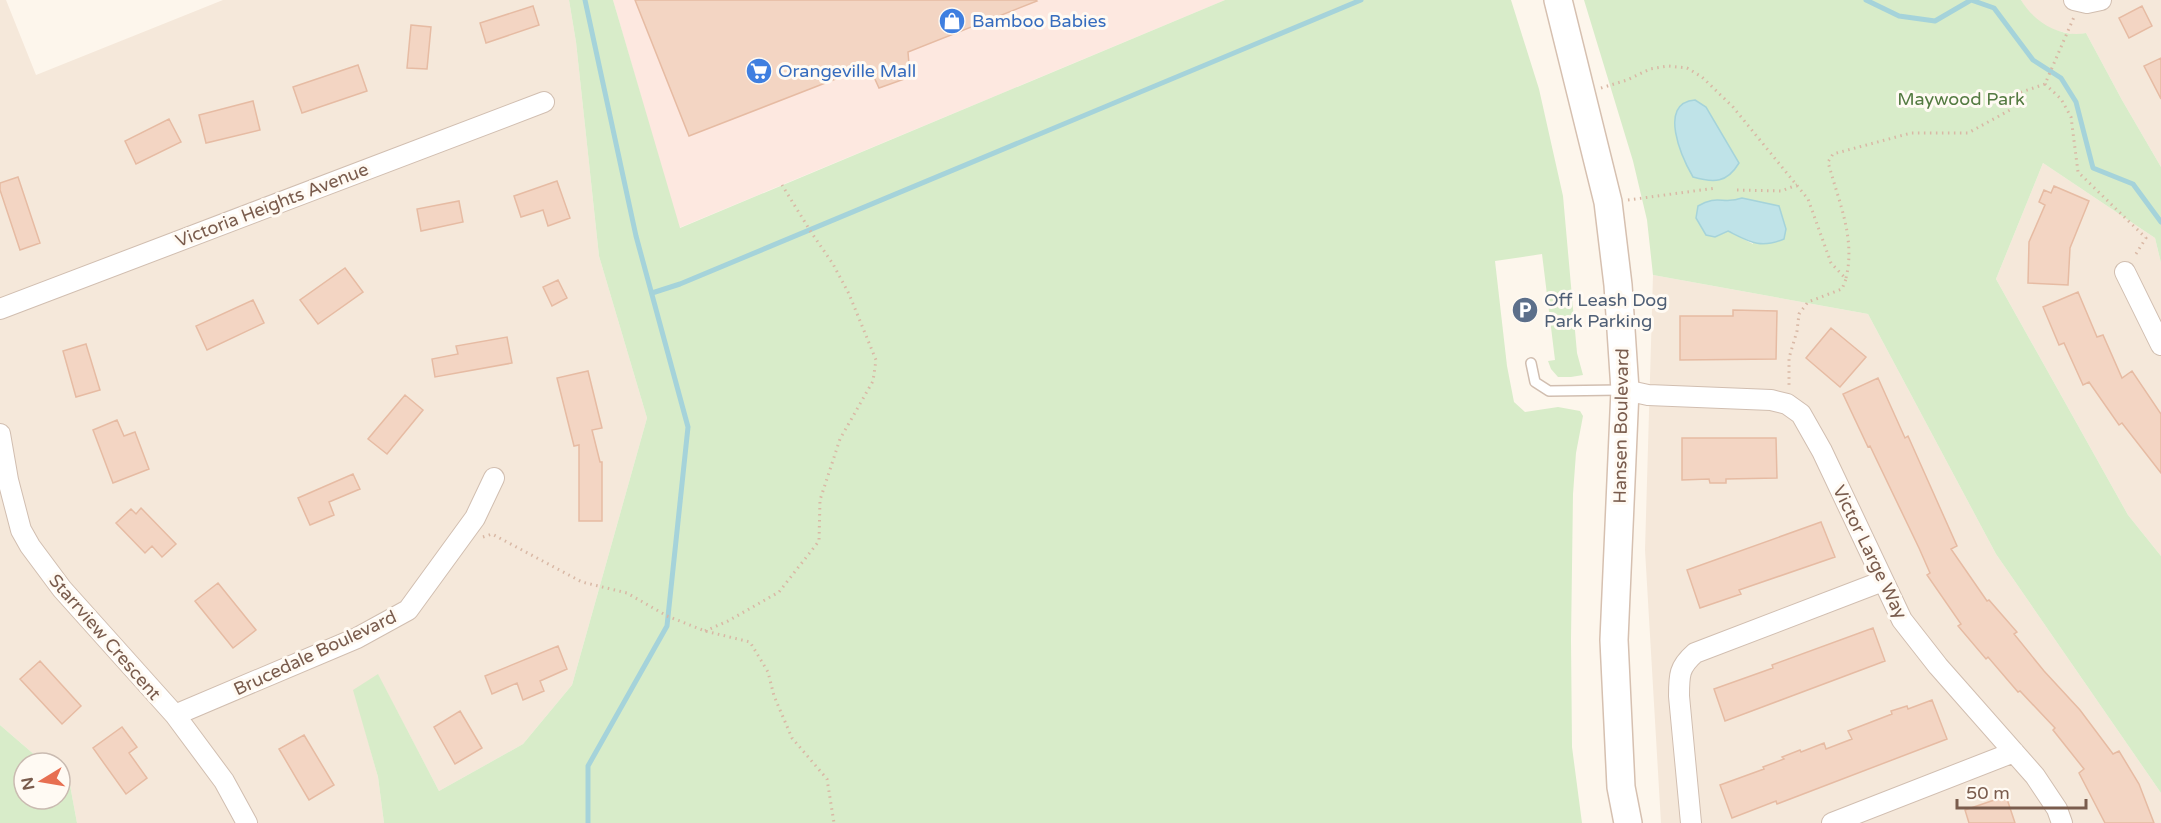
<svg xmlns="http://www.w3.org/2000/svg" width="2161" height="823" viewBox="0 0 2161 823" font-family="'Varela Round',sans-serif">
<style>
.residential{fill:#f5e8da}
.commercial{fill:#fde8e0}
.green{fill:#d8ecc9;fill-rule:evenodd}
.water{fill:#bfe3e8;stroke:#a5d3da;stroke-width:1.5}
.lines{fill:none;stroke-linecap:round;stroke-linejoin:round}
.stream{stroke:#a5d3da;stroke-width:5}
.building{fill:#f3d5c3;stroke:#e6bba3;stroke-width:1.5}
.lane-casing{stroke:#d1beb0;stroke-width:12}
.street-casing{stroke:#d1beb0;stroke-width:22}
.secondary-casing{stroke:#d6c0b0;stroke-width:30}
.path{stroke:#d9b8a5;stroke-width:3;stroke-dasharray:1.5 4.5;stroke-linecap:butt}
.lane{stroke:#fff;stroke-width:9}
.street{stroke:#fff;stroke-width:20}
.secondary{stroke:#fff;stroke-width:27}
.labels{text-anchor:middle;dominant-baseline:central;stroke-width:6;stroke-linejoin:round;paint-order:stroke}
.shop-label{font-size:18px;fill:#366cbe;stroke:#fffaf3;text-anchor:start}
.park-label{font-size:18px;fill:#537a41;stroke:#fffaf3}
.street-label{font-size:18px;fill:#7a5c4d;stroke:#fffaf3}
.service-label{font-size:18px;fill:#4e5e75;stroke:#fffaf3;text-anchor:start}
</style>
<rect width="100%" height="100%" fill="#fdf6ec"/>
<!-- residential -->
<path class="residential" d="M0 0H6L36 75 223 0H569L576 42 599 256 647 418 572 685 523 744 439 791 378 675 354 690 378 777 384 823H77L70 785 60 776V763H44L0 725Z
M2021 0H2161V167L2122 100 2086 33 2076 35 2054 30 2039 24 2028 12Z
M2043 163 2155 238 2161 263V556L2128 515 1996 279Z
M1653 275 1868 314 1996 554 2161 793V823H1661L1645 550Z"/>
<!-- commercial -->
<path class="commercial" d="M613 0H1225L679 228Z"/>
<!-- green -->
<path class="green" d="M569 0H613L680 228 1225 0H1511L1539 89 1563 196 1577 353 1583 375 1571 377H1558L1551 369 1548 361 1555 360 1542 254 1495 261 1507 366 1514 402 1525 412 1558 407 1580 411 1583 416 1576 453 1573 494 1571 640 1572 747 1582 823H384L378 777 353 690 378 674 439 791 523 744 572 685 647 418 599 256 576 42Z
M1584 0H2021C2034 22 2060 38 2086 33L2122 100 2161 167V263L2155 238 2043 163 1996 279 2128 515 2161 556V793L1996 554 1868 314 1653 275 1647 220 1633 161ZM1742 198 1753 244 1728 231 1715 237 1721 200 1733 202Z
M0 725 44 763H24V799H60V776L70 785 77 823H0Z"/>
<!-- water -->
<path class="water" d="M1695 100 1706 107 1739 163C1727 183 1714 183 1693 177 1682 158 1657 103 1695 100Z
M1742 198 1779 206 1786 229 1784 239C1760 249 1750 242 1728 231L1715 237 1706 235 1696 218 1698 206C1717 194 1724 205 1742 198Z"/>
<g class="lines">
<!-- stream -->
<path class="stream" d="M585 0 636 236 688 427 667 626 588 766V823
M1866 0 1899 16 1935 21 1971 0 1994 8 2033 60 2061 78 2076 102 2093 168 2133 184 2161 222
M652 293 680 284 1361 0"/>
</g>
<!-- building -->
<path class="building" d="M635 0H1036L1037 1 908 52 910 77 879 88 869 66 689 136Z
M533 6 539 25 486 43 480 23Z
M2142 6 2152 26 2129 38 2119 18Z
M411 25 431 27 427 69 407 68Z
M2161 58V99L2144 66Z
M358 65 367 91 302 113 293 87Z
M253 101 260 130 206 143 199 115Z
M169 119 181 142 136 164 125 141Z
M18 177 40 243 20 250 0 190V183Z
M557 181 570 218 548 226 543 210 521 217 514 196Z
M2054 186 2089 201 2070 248 2068 285 2028 283 2029 242 2045 205 2039 202 2044 190 2051 193Z
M459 201 463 222 421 231 417 209Z
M345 268 363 292 318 324 300 300Z
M558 280 567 298 552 306 543 287Z
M2078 292 2097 337 2103 335 2122 378 2132 371 2161 414V473L2122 423 2119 425 2089 382 2083 385 2064 343 2059 345 2043 307Z
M253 300 264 323 207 350 196 326Z
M1733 310 1777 311 1776 359 1680 360V316H1733Z
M1831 328 1866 357 1840 387 1806 358Z
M507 337 512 363 435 377 432 359 458 354 456 346Z
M86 344 100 390 76 397 63 351Z
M588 371 602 428 592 430 600 462H602V521H579V445L574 446 557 378Z
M1878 378 1905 438 1908 436 1957 546 1951 549 1987 601 1989 600 2017 632 2014 634 2044 671 2080 710 2113 754 2119 751 2139 784 2154 823H2105L2079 773 2084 769 2053 730 2055 728 2020 691 2018 692 1988 657 1986 659 1958 626 1961 624 1927 575 1930 573 1919 548 1870 446 1868 447 1843 394Z
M405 395 423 410 387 454 368 439Z
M117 420 124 436 135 432 149 469 113 483 93 430Z
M1682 438H1776L1777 478 1726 479V483H1710L1709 479 1682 480Z
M353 474 360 489 329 502 334 515 310 525 298 498Z
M141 508 176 544 162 557 152 546 145 553 116 523 131 509 136 514Z
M1821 522 1835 557 1739 590 1741 594 1700 608 1687 570Z
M218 583 256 630 233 648 195 601Z
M1873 628 1885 661 1725 721 1714 689 1773 668 1772 665Z
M558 646 567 669 540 681 544 691 523 700 517 683 492 694 485 676Z
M40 661 81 706 62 724 20 679Z
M1932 700 1947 739 1777 804 1776 801 1732 818 1720 785 1764 769 1763 767 1784 759 1782 757 1800 750 1801 752 1824 743 1826 749 1852 739 1848 731 1892 714 1891 711 1907 706 1908 709Z
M460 711 482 748 455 764 434 727Z
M122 727 137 747 129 753 147 778 126 794 93 748Z
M304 735 334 785 309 800 279 749Z
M2006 796 2015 823H1969L1965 810Z"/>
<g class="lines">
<defs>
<path id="lane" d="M1531 363 1535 382 1549 391 1621 390"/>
<path id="street" d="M2074 0 2087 3 2101 0
M2125 272 2161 345
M0 309 544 102
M1625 390 1648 395 1771 400 1787 404 1801 414 1822 451 1902 620 1938 666 2035 776 2057 809 2062 823
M0 434 8 480 21 530 30 546 62 589 175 715 224 781 247 823
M175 715 357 638 408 610 475 518 494 478
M1691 823 1679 696C1679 675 1679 667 1695 653L1883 581
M1832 823 2014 752"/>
<path id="secondary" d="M1558 0 1608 202 1618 285 1625 390 1614 640 1621 787 1628 823"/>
</defs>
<!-- lane casing -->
<use href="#lane" class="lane-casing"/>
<!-- street casing -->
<use href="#street" class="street-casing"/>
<!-- secondary casing -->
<use href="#secondary" class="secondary-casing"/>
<!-- path -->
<path class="path" d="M2045 84 2061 99 2071 117 2078 172 2146 238 2134 257
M1601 88 1627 80 1650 69 1668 66 1687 68 1702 77 1733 107 1808 199 1831 263 1846 279 1842 289 1808 302 1799 314 1797 331 1789 358V387
M1737 190 1781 191 1797 185
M1628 200 1716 188
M1846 278C1856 238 1838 200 1828 162L1833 154 1911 133H1968L2010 110 2016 94 2045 84 2074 17
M483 537 492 534 582 582 627 593 667 616 705 631 750 642 768 672 774 696 792 738 827 779 834 823
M705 631 728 621 779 592 819 541 820 500 840 439 873 381 876 360 849 294 833 264 811 232 782 185"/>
<!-- lane -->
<use href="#lane" class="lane"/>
<!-- street -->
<use href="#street" class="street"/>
<!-- secondary -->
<use href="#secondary" class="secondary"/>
</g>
<!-- icons -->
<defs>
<symbol id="shop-disc" viewBox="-11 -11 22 22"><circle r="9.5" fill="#3f7fe0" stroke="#fffaf3"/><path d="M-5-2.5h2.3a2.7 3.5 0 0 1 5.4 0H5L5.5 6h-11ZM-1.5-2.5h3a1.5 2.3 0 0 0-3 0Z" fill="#fff"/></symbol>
<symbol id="supermarket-disc" viewBox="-11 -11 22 22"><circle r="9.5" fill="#3f7fe0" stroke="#fffaf3"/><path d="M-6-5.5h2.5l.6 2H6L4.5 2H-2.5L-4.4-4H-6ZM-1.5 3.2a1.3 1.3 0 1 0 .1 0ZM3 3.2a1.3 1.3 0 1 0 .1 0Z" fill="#fff"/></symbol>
<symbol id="parking-disc" viewBox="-11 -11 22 22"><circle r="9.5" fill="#5c6f8a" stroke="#fffaf3"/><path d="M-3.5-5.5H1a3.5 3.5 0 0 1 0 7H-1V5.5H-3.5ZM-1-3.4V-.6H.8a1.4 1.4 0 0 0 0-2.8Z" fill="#fff"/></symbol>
</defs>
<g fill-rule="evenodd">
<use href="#shop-disc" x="937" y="6" width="30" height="30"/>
<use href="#supermarket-disc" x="744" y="56" width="30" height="30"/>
<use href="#parking-disc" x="1510" y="295" width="30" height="30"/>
</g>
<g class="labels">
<!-- shop labels -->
<g class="shop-label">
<text x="972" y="21">Bamboo Babies</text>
<text x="778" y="71">Orangeville Mall</text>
</g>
<!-- park labels -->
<g class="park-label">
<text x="1961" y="99">Maywood Park</text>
</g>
<!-- street labels -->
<g class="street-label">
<text transform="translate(272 205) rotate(-21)">Victoria Heights Avenue</text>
<text transform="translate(1621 426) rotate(-89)">Hansen Boulevard</text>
<text transform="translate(1870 552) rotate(64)">Victor Large Way</text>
<text transform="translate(105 637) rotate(49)">Starrview Crescent</text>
<text transform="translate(315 653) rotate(-25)">Brucedale Boulevard</text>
</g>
<!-- service labels -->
<g class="service-label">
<text x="1544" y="300">Off Leash Dog<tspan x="1544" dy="21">Park Parking</tspan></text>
</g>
</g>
<!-- north arrow -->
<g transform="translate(42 781) rotate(259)"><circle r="28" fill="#fffaf3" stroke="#cabbb1" stroke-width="1.5"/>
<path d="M0-4.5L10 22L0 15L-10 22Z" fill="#e76f51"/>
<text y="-9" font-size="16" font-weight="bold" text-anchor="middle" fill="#7a5c4d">N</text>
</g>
<!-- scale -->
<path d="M1957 799v9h129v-9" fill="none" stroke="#7a5c4d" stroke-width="3"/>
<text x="1966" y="799" font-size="18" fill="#7a5c4d" stroke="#fffaf3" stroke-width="4.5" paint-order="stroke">50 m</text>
</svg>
